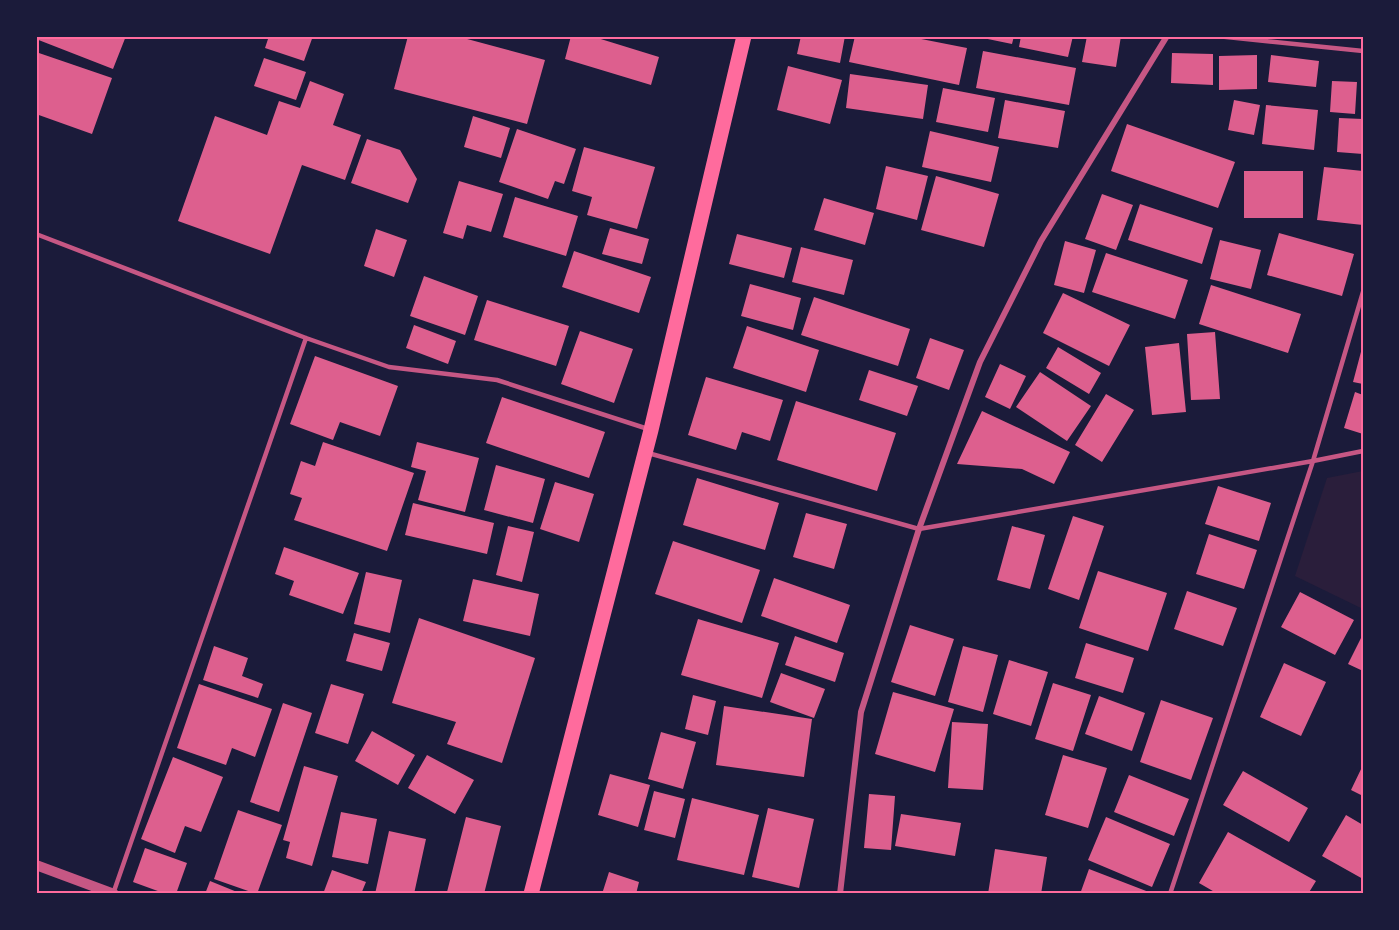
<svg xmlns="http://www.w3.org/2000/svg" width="1399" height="930" viewBox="0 0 1399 930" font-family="Rubik,sans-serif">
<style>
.green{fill:#2a1e3b}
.building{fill:#dd5f8e}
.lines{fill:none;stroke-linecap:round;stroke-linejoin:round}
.service{stroke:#c65784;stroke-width:4.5}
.minor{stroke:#c65784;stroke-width:6}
.tertiary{stroke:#c65784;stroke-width:10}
.primary{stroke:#ff6b9d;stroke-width:15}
.neatline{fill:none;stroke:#ff6b9d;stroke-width:2}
</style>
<rect width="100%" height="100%" fill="#1b1b3a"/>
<!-- green -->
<path class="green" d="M1363 471V609L1295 576 1327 478Z"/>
<!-- building -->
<path class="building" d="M36 36H126L113 69 36 39Z
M269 36H313L304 61 265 48Z
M408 36H456L545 60 527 124 394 89Z
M571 36H591L659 57 651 85 565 59Z
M801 36H845L840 63 797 54Z
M855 36H906L967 48 959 85 849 62Z
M979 36H1014L1012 44 978 37Z
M1021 36H1073L1068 57 1019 47Z
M1087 36H1121L1116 67 1082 62Z
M983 51 1076 68 1069 105 976 88Z
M36 52 112 78 92 134 36 114Z
M1172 53 1213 54V85L1171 83Z
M1257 55V89L1219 90V56Z
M1271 55 1319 61 1316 87 1268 82Z
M264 58 306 72 296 100 254 86Z
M788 66 842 80 830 124 777 110Z
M850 74 928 85 923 119 846 108Z
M310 81 344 94 333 125 361 135 345 180 302 165 270 254 178 221 215 116 267 135 279 101 300 108Z
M1332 81 1357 82 1355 114 1330 112Z
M943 88 995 98 988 132 936 122Z
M1005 100 1065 111 1058 148 998 138Z
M1234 100 1260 105 1254 135 1228 130Z
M1266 105 1318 110 1314 150 1262 144Z
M473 116 510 128 501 158 464 147Z
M1339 118 1363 119V154L1337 152Z
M1127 124 1235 162 1218 208 1111 171Z
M517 129 576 149 564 184 555 181 548 199 499 182Z
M930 131 999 147 991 182 922 167Z
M367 139 400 150 417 179 408 203 351 183Z
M584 147 655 167 637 229 587 215 592 197 572 191Z
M886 166 928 176 917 220 876 209Z
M1324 167 1363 171V225L1317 220Z
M1244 171H1303V218H1244Z
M936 176 999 194 984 247 921 230Z
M459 181 503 194 491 232 467 225 463 239 443 233Z
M1102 194 1133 205 1116 250 1085 239Z
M515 197 578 216 566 256 503 237Z
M824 198 874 213 865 245 814 230Z
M1140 204 1213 228 1202 264 1128 240Z
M610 228 649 239 642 264 602 254Z
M376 229 407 240 394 277 364 266Z
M1279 233 1354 254 1342 296 1267 275Z
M737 234 792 248 784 278 729 264Z
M1220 240 1261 250 1251 289 1210 279Z
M1065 241 1096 250 1084 293 1054 285Z
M801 247 853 260 844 295 792 282Z
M574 251 651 277 639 313 562 287Z
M1106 253 1188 280 1175 319 1092 292Z
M424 276 478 296 465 335 410 316Z
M750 284 801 298 793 330 741 316Z
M1211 285 1301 314 1288 353 1199 324Z
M1063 293 1130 325 1109 366 1043 333Z
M814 297 910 329 898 366 801 335Z
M487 300 569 326 556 366 474 340Z
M414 325 456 341 448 364 406 348Z
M747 326 819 350 806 392 733 368Z
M580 331 633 349 614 403 561 384Z
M1215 332 1220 399 1191 400 1187 334Z
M930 338 964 350 949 390 916 378Z
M1179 343 1186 412 1152 415 1145 347Z
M1058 347 1101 373 1089 394 1046 368Z
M1362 348H1363V384L1353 382Z
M315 356 398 386 380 436 340 422 333 440 290 424Z
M1000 364 1026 376 1010 409 985 397Z
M869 370 918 386 907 416 859 400Z
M1040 372 1091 406 1067 441 1016 407Z
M706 377 783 400 770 441 742 432 736 450 688 435Z
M1355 392 1363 395V434L1344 428Z
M1106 394 1134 410 1102 462 1075 445Z
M502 397 605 432 589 478 486 443Z
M796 401 896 433 877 491 777 460Z
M982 411 1070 452 1054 484 1022 469 957 464Z
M323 442 414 473 387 551 294 520 302 498 290 494 301 461 315 466Z
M417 442 479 458 465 512 418 500 426 471 411 467Z
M496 465 545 479 533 523 484 510Z
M697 478 779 503 765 550 683 525Z
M555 482 594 494 579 542 540 529Z
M1218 486 1271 503 1259 541 1205 524Z
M413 503 494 523 487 554 405 535Z
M806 513 847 524 834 569 793 557Z
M1073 516 1104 526 1079 600 1048 589Z
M508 526 534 532 522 582 496 575Z
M1012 526 1045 535 1030 589 997 580Z
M1209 534 1257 550 1244 589 1196 574Z
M673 541 760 570 742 623 655 594Z
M284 547 359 573 343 614 289 595 294 581 275 574Z
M1098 571 1167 593 1148 651 1079 628Z
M366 572 402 580 390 633 354 624Z
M774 578 850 605 837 643 761 616Z
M473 579 539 594 530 636 463 621Z
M1187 591 1237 608 1223 646 1174 629Z
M1300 592 1354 620 1335 655 1281 627Z
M419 618 535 658 502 763 447 744 456 722 392 703Z
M698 619 779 643 762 698 681 675Z
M910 625 954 639 935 696 891 682Z
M354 633 390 643 382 671 346 661Z
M1363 634V671L1348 664Z
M795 636 844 653 835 682 785 665Z
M1086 643 1134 658 1123 693 1075 678Z
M214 646 248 658 242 676 263 684 258 698 203 680Z
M963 646 998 655 983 712 948 702Z
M1009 660 1048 672 1031 726 993 714Z
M1284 663 1326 682 1301 736 1260 717Z
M781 673 825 689 814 718 770 702Z
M1053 683 1091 695 1073 751 1035 739Z
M199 684 272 709 255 757 232 748 226 765 177 748Z
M331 684 364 694 348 744 315 733Z
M893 692 954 709 935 772 875 754Z
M693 695 716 701 708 735 685 729Z
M1099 696 1145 713 1132 751 1085 734Z
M1161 700 1213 718 1191 780 1140 762Z
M283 703 312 713 279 812 250 802Z
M724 706 812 719 804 777 716 765Z
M952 722 988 724 983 790 948 788Z
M372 731 415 755 398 785 355 761Z
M661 732 696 742 683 789 648 779Z
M427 755 474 780 455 814 408 788Z
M1063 755 1107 768 1088 828 1045 815Z
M173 757 223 777 201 832 185 826 175 853 141 839Z
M1363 765V796L1351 790Z
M304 766 338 776 312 866 286 858 290 842 283 840Z
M1243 771 1308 808 1289 842 1223 805Z
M610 774 650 785 638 827 598 815Z
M1129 775 1189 799 1174 836 1114 812Z
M654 791 685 799 675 838 644 830Z
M869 794 895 796 891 850 864 848Z
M692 798 759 815 744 875 677 860Z
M768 808 814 819 799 888 752 877Z
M238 810 282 825 257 894 214 879Z
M341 812 377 819 368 864 332 857Z
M901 814 961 823 955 856 895 846Z
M1346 815 1363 825V879L1322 856Z
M466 817 501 826 484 894H455L447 892Z
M1106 817 1170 844 1152 887 1088 860Z
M389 831 426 839 414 894H375Z
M1228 832 1316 881 1308 894H1218L1199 883Z
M145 848 187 863 176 894H166L133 882Z
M995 849 1047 857 1041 894H988Z
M1089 869 1154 894H1080Z
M332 870 366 882 361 894H323Z
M609 872 639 882 636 894H602Z
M210 881 242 894H205Z"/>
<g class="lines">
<!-- service -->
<path class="service" d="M1217 36 1363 51
M36 234 306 338 389 367 497 380 648 429
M648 453 919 529 1313 461 1363 451
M113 894 306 338
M1170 894 1313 461 1363 292"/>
<!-- minor -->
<path class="minor" d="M840 894 861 712 919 529 980 362 1041 241 1167 36"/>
<!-- tertiary -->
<path class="tertiary" d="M36 865 114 894"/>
<!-- primary -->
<path class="primary" d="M531 894 651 430 744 36"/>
</g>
<!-- border -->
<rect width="1399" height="930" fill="none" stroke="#1b1b3a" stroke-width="75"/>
<rect x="38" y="38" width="1324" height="854" class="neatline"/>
</svg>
